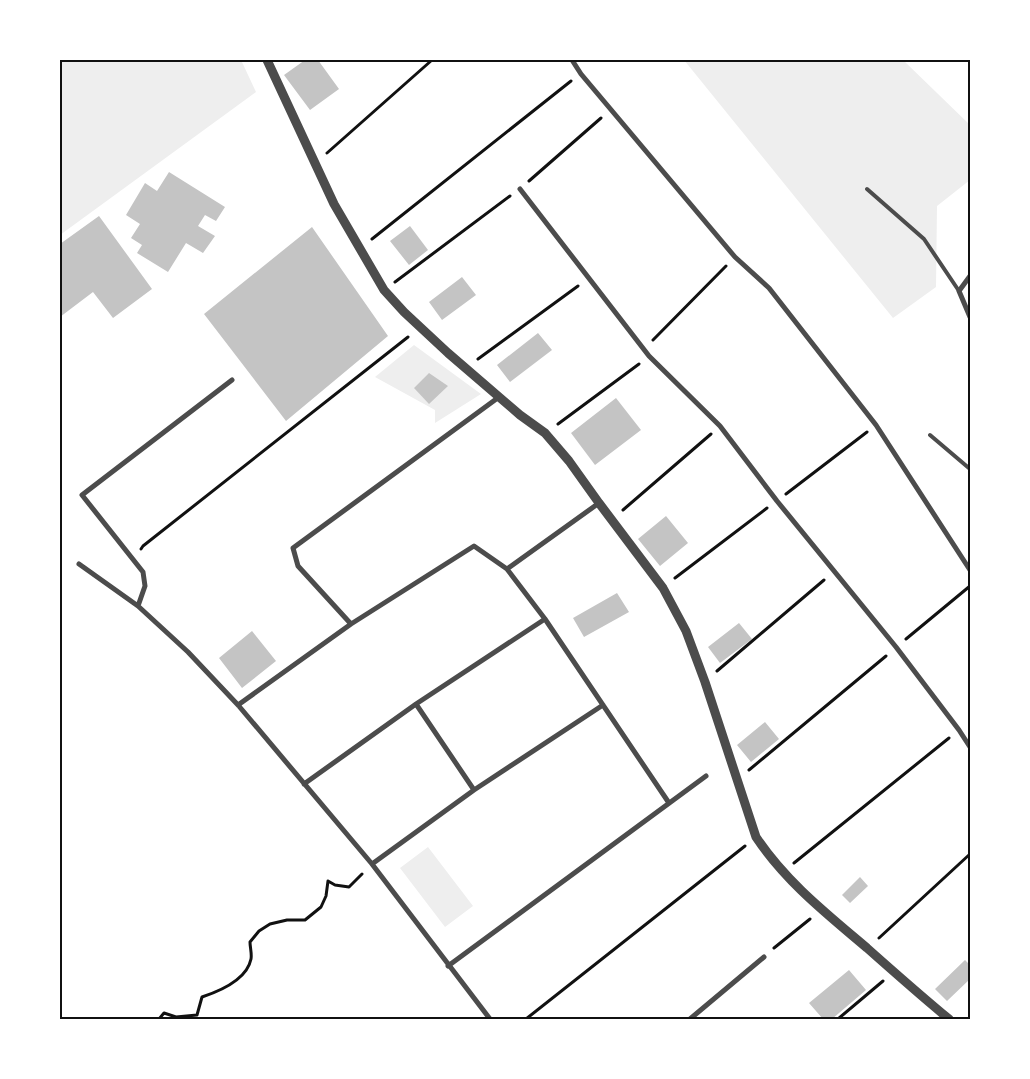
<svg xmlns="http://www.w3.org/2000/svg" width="1030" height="1079" viewBox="0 0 1030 1079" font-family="'Roboto Serif',serif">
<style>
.green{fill:#eee}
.building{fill:#c4c4c4}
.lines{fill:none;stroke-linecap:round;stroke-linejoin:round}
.path{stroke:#111;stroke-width:3}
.service{stroke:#4c4c4c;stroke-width:4}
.minor{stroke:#4c4c4c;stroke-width:5}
.tertiary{stroke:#4c4c4c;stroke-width:9}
.neatline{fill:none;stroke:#111;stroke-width:2}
</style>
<rect width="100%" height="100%" fill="#fff"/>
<!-- green -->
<path class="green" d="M60 60H241L256 92 60 235Z
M684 60H903L970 125V180L937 206 936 287 893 318Z
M414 345 481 394 435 423V410L375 377Z
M428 847 473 906 445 927 400 868Z"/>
<!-- building -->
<path class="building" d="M305 60H318L339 89 310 110 284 75Z
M169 172 225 207 216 221 205 215 198 226 215 236 203 253 186 243 168 272 137 253 142 245 131 238 140 224 126 215 145 183 157 191Z
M99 216 152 289 113 318 93 292 60 317V244Z
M410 226 428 250 409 265 390 241Z
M312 227 388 336 286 421 204 314Z
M462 277 476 295 442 320 429 302Z
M538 333 552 350 510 382 497 365Z
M429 373 448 386 429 404 414 388Z
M616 398 641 430 595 465 571 433Z
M666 516 688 543 660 566 638 539Z
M617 593 629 612 584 637 573 618Z
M739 623 752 639 720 663 708 647Z
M252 631 276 661 242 688 219 658Z
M765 722 779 739 751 762 737 745Z
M860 877 868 886 850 903 842 895Z
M965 960 970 965V979L947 1001 935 989Z
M849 970 866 990 832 1019H823L809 1003Z"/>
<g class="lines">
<!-- path -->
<path class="path" d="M327 153 432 60
M529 181 601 118
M372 239 571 81
M395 282 510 196
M653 340 726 266
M478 359 578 286
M558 424 639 364
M786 494 867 432
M623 510 711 434
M141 549 143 546 408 337
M675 578 767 508
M906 639 970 586
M717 671 824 580
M749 770 886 656
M794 863 949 738
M879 938 970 854
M774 948 810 919
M159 1019 164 1013 176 1017 197 1015 202 997C220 991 247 979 251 959 252 954 250 947 250 942L259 931 270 924 287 920H305L321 907 326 896 328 881 335 885 349 887 362 874
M526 1019 745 846
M838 1019 883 981"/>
<!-- service -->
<path class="service" d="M867 189 924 239 959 291
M930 435 970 469"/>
<!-- minor -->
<path class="minor" d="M572 60 581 74 735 257 769 288 876 425 970 570
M520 189 649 356 720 426 777 501 896 647 959 730 970 747
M970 276 959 291 970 317
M79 564 138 606 188 652 238 705 372 864 490 1019
M507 569 599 503
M138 606 145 586 143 572 82 495 232 380
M351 624 298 566 293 548 499 397
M416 704 474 790
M238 705 351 624 474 546 507 569 545 619 669 803
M304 784 416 704 545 619
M372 864 474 790 603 705
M448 966 706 776
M690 1019 764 957"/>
<!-- tertiary -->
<path class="tertiary" d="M267 60 334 204 384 290 404 312 448 353 520 415 545 433 569 461 599 503 663 588 686 631 705 682 756 837C786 882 827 914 867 948 894 972 921 996 949 1019"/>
</g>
<!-- border -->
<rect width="1030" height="1079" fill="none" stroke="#ffffff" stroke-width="122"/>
<rect x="61" y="61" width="908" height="957" class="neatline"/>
</svg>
